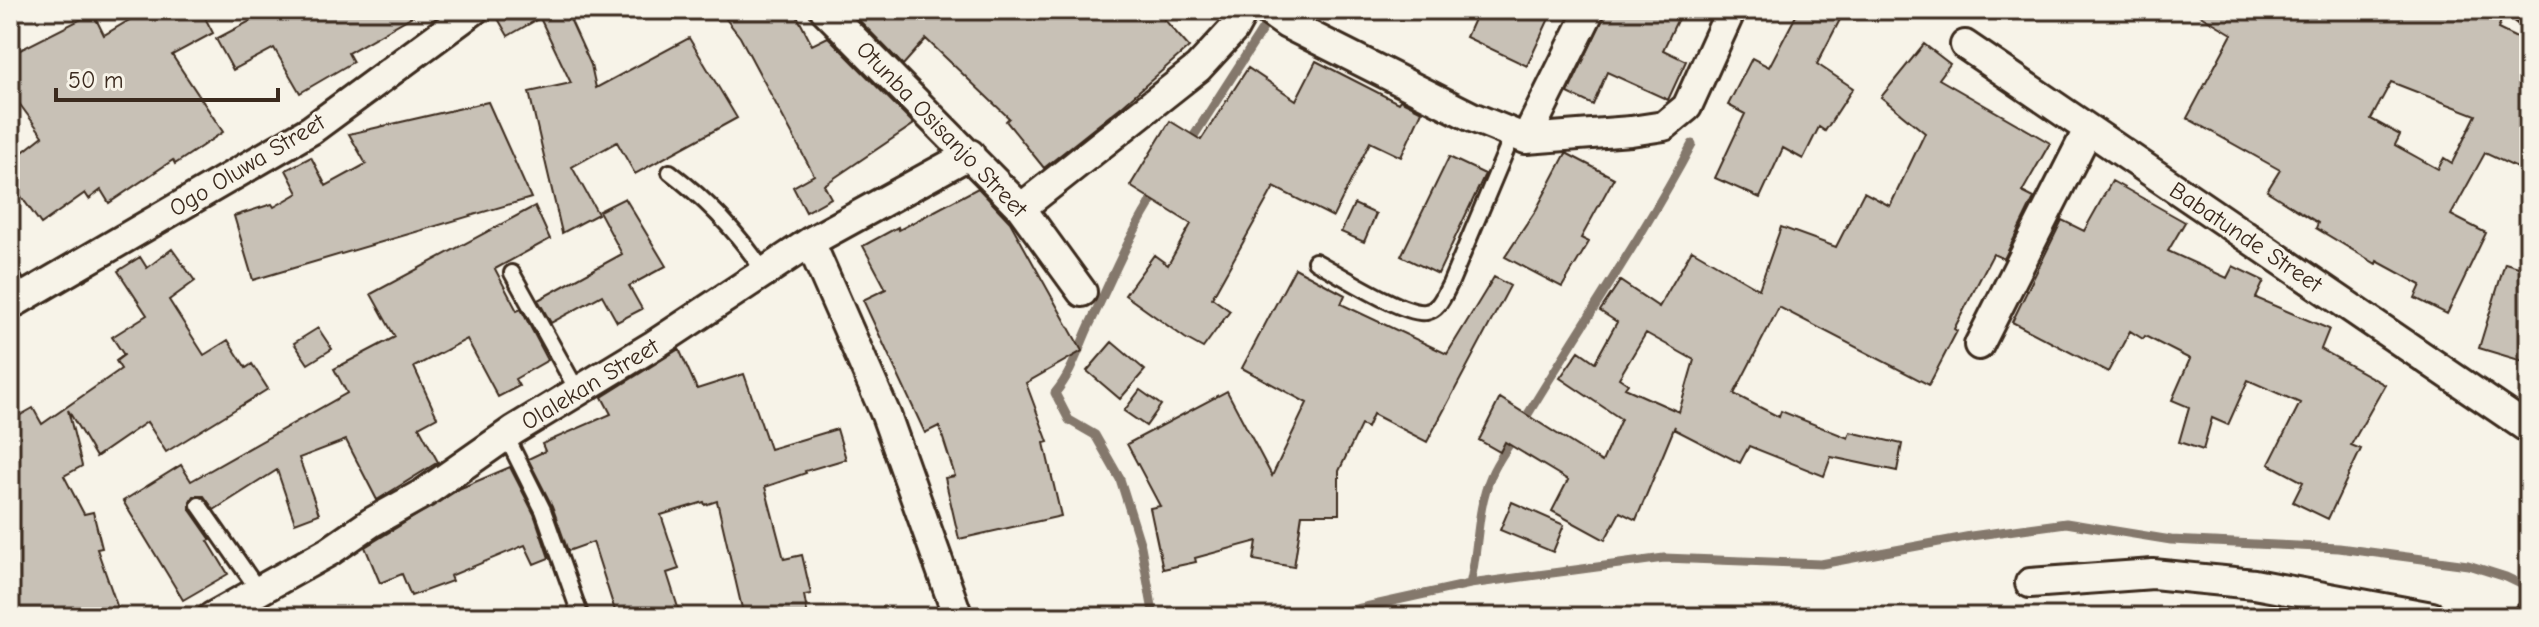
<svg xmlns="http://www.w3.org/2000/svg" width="2539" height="627" viewBox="0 0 2539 627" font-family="'Comic Neue',sans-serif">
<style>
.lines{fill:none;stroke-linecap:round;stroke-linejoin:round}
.stream{stroke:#84786c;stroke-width:9}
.building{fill:#c8c1b6;stroke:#3b2a1e;stroke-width:2;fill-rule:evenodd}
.service-casing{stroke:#3b2a1e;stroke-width:20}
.minor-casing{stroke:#3b2a1e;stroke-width:34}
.service{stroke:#f7f3e8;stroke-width:14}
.minor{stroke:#f7f3e8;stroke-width:28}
.labels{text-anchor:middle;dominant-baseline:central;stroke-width:6;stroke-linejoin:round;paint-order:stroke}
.street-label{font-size:24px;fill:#3b2a1e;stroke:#f7f3e8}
</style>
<rect width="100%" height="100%" fill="#f7f3e8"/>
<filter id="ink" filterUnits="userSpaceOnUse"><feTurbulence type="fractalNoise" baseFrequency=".0125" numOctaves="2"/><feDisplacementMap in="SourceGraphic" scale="16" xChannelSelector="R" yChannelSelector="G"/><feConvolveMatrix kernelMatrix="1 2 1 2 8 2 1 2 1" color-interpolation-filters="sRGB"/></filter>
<g filter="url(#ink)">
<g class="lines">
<!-- stream -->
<path class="stream" d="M1188 145 1271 16
M1522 424C1578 330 1641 240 1692 144
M1470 584C1479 549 1476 510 1491 476 1496 463 1506 450 1514 437
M1154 617 1141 546 1120 479 1095 435 1069 420 1055 393C1072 373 1078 350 1089 326 1111 280 1130 233 1158 191
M1320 617 1470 584 1664 558 1821 564 1971 536 2066 523 2171 540 2339 548 2468 565 2506 577 2529 588"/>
</g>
<!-- building -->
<path class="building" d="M146 10H201L213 33 172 55 223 132 175 164 173 160 109 203 101 190 89 199 85 193 41 224 10 181V162L43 136 10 91V55L93 13 104 35Z
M271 10H423L348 53 353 62 300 93 274 48 233 70 216 39Z
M493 10H566L591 65 596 88 689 38 737 118 635 174 617 142 572 167 598 214 562 233 529 92 571 83 540 18 508 36Z
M719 10H794L812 45 828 37 914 124 824 185 831 198 806 212 793 187 814 175 740 37Z
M875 10H1156L1189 47 1122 106 1044 168 1006 121 1009 118 926 39 903 65 858 19Z
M1478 10H1553L1527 66 1466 37Z
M1607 10H1682L1663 50 1686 61 1668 100 1607 72 1593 105 1568 93Z
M1799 10H1845L1817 64 1853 88 1825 131 1819 127 1803 159 1783 148 1760 198 1715 178 1745 114 1728 105 1752 58 1769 67Z
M2192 10H2505L2498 29 2529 44V144L2517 168 2485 153 2451 215 2486 233 2447 314 2415 298 2421 285 2377 261 2376 264 2316 228 2318 223 2267 191 2280 170 2187 118 2232 34ZM2391 82 2476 115 2452 163 2444 158 2438 169 2395 145 2400 135 2371 119Z
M1924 44 1950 64 1939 79 2050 143 2022 192 2034 198 2004 259 1993 254 1954 329 1957 331 1929 385 1779 307 1734 394 1779 417 1781 411 1848 438 1850 432 1902 444 1897 471 1831 457 1824 476 1749 446 1740 463 1674 429 1675 426 1636 520 1620 512 1605 540 1552 511 1568 480 1505 442 1500 452 1479 440 1500 398 1602 462 1621 419 1560 378 1579 351 1595 362 1617 322 1600 311 1620 281 1659 307 1692 250 1759 289 1781 227 1836 247 1864 192 1890 206 1925 133 1881 97ZM1646 333 1694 360 1679 412 1625 388 1628 384 1619 378Z
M1316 61 1398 103 1400 100 1422 111 1401 157 1370 142 1333 217 1274 187 1212 298 1230 311 1203 348 1185 338 1125 295 1154 255 1168 265 1191 224 1130 186 1170 121 1201 140 1248 68 1296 100Z
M488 102 531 198 253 280 234 216 272 204 274 207 298 193 286 170 311 157 326 186 366 164 349 134Z
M1566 153 1614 178 1581 238 1589 242 1562 287 1505 257 1536 210Z
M1449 157 1485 174 1438 274 1401 256Z
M2112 181 2185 222 2168 251 2227 278 2233 266 2264 281 2256 298 2329 329 2321 349 2385 385 2351 445 2361 449 2328 519 2293 502 2303 482 2269 464 2300 403 2248 380 2228 425 2212 418 2203 450 2179 442 2189 407 2172 400 2190 359 2145 336 2143 339 2130 331 2108 372 2012 322 2062 220 2084 231Z
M978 188 1010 222 1082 351 1026 383 1048 442 1044 443 1061 516 959 539 945 478 955 476 939 426 925 433 863 300 886 289 863 246 898 227 899 230Z
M625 198 666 266 629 286 642 309 617 322 602 295 551 323 538 300 622 254 599 211Z
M1354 204 1376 214 1364 242 1341 232Z
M535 206 550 239 495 269 517 311 521 309 548 360 515 379 519 386 498 397 467 339 414 367 437 417 419 427 438 462 377 500 346 440 299 458 319 514 295 523 277 470 214 510 204 496H194L190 502V510L211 540 208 541 228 574 183 600 123 501 181 465 191 481 347 393 334 369 395 337 371 294Z
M172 249 195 281 169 300 204 355 228 340 246 368 252 364 268 389 166 452 147 422 96 457 68 410 82 466 64 476 84 514 93 512 102 548 97 549 121 617H10V421L33 408 42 424 121 369 116 361 124 355 112 337 147 315 118 271 140 257 147 268Z
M2505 263 2529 270V363L2479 348Z
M1295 268 1345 295 1341 304 1447 354 1494 277 1510 286 1427 442 1373 414 1367 428 1361 425 1339 471V514H1302L1294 567 1254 560 1257 541 1195 558 1196 562 1163 569 1150 508 1160 506 1127 444 1227 391 1272 476 1307 403 1242 368Z
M318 328 332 349 308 364 294 343Z
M1112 342 1145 370 1120 399 1087 371Z
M679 349 697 389 744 374 770 449 837 429 846 459 805 471 806 473 765 487 784 559 802 555 811 594 804 595 808 617H744L717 501 705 505 704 502 661 515 679 569 667 573 681 617H617L593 542 568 551 552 506 528 459 545 451 542 444 611 414 602 397Z
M1140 390 1161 405 1146 426 1124 411Z
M510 467 534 514 549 558 534 564 525 545 450 576 452 581 411 596 402 574 380 583 365 547 461 488Z
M1512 502 1564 525 1553 552 1500 530Z"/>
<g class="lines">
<defs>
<path id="service" d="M670 172C708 201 738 232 764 272
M1315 261C1338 273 1404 316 1426 312 1439 310 1444 295 1450 284L1513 134
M10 273 23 297
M512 273 577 390
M506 436 543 510 581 617
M199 505 259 591"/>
<path id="minor" d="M825 10 1021 208 1082 292
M1267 10 1287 24 1472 117 1526 139 1631 131 1664 126 1687 107 1731 10
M2525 10 2529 13
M1965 45 2529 429
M1526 139 1590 10
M1021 208 1198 68 1233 30 1244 10
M810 242 886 415 958 617
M10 305 311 130 474 10
M1979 345 2088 130
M2030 583 2153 574 2254 584 2432 617
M212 617 330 551 372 522 424 493 514 430 654 345 810 242 970 154
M2528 617 2529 616"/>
</defs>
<!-- service casing -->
<use href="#service" class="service-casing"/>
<!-- minor casing -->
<use href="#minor" class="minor-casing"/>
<!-- service -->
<use href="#service" class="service"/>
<!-- minor -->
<use href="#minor" class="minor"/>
</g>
</g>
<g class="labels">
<!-- street labels -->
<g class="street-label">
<text transform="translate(942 129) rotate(46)">Otunba Osisanjo Street</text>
<text transform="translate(247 165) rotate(-31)">Ogo Oluwa Street</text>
<text transform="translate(2246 237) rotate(34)">Babatunde Street</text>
<text transform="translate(590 384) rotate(-31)">Olalekan Street</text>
</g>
</g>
<!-- margin -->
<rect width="2539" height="627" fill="none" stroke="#f7f3e8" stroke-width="40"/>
<rect x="20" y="20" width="2499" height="587" fill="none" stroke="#3b2a1e" stroke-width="3" filter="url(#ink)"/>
<!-- scale -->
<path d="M56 88v12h222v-12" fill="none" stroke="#3b2a1e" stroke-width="4"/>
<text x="68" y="88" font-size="24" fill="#3b2a1e" stroke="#f7f3e8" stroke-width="6" paint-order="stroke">50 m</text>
</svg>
